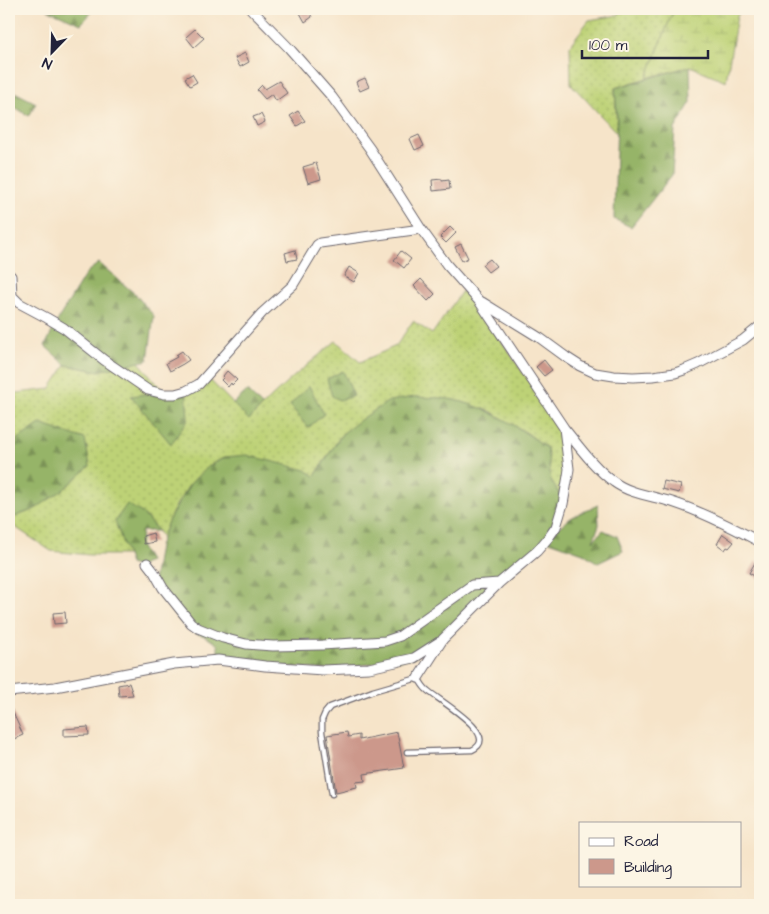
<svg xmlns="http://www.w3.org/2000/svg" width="769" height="914" viewBox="0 0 769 914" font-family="'Architects Daughter',sans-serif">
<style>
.grass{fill:url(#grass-dots);stroke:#707a58}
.forest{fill:url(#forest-firs);stroke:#5c6b51}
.wetland{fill:url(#wetland-marsh);stroke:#707a58}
.building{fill:#cc988b}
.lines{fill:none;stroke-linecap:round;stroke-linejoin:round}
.lane-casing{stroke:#6c666d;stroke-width:7}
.street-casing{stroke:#6c666d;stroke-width:11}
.lane{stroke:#fff;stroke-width:4.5}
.street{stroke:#fff;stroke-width:9}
</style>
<defs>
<pattern id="grass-dots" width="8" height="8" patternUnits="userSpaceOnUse" patternTransform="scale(1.25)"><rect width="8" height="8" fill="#bdd276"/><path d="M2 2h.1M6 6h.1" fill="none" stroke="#a2b467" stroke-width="1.8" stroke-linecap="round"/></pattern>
<pattern id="forest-firs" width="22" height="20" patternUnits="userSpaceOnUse" patternTransform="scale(1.25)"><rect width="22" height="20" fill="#96b467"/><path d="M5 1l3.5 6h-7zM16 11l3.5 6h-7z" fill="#7a9256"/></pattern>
<pattern id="wetland-marsh" width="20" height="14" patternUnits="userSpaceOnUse" patternTransform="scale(1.25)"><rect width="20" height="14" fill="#bdd276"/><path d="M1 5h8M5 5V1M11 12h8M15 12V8" fill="none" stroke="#a2b467"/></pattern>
</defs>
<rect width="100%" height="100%" fill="#fcf5e5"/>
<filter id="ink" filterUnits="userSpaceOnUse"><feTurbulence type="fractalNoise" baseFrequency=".02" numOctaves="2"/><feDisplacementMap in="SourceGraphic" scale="10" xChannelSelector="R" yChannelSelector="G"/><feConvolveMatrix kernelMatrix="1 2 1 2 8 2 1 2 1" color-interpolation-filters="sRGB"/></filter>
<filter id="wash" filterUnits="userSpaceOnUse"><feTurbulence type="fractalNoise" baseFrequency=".0096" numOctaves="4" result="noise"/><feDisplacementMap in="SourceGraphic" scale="20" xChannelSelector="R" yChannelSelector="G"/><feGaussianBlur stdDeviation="1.12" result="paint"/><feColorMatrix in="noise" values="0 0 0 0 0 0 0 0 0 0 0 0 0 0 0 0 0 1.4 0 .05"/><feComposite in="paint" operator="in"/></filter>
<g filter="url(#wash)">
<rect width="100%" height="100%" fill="#f6e4c9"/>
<!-- grass -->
<path class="grass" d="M620 9H674L647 78 615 88 617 133 571 84 570 45 589 20 619 15Z
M462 291 475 302 560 427 567 468 561 496 551 481 547 448 527 433 490 411 454 400 415 397 342 434 315 476 225 457C220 460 213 463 208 467 187 482 170 513 162 538L158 531 142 513 129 555H89L51 551 9 523V519L35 509 9 472V394L50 389 66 365 98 371 139 362 187 420 186 391 206 376 249 420C275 391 306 366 336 341L360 362 396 346 413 321 432 334Z"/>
<!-- forest -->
<path class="forest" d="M47 9H90L92 12 81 24 51 11Z
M690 66 691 102 675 129 672 175 631 227 614 219 617 119 615 88Z
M9 89 36 103 29 116 9 104Z
M99 263 135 294 154 316 148 360 98 371 66 365 45 346 60 316 87 272Z
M343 371 354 396 339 400 332 396 327 379Z
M309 386 324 414 308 428 290 405Z
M186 389 188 420 171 444 131 396Z
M247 391 262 406 249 420 233 404Z
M415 397C428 398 441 397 454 400 488 407 519 427 547 448L551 481 564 501 552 525 540 544 451 628 415 657 399 660 324 670 218 660V645L205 636 195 633 175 616 153 582 159 546 168 521 190 484 208 467 225 457 247 455 306 470 315 476 342 434 363 418 389 401Z
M40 424 85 439 90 466 63 490 35 509 9 519V472L11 444Z
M127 504 142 513 158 531H142L140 546 149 561 139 568 130 564 115 521Z
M598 505 599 525 593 541 603 530 617 536 623 551 598 563 583 553 547 540C563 520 575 515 598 505Z"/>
<!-- wetland -->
<path class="wetland" d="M674 9H743L737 16 726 81 690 66 647 78Z"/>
<g id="blocks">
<!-- building -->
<path class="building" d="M303 9H308L312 17 305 22 299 11Z
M195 29 204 38 194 47 186 37Z
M245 53 249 62 240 67 235 58Z
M192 74 197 82 190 86 185 78Z
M365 78 369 87 360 91 356 82Z
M279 81 287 93 276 101 272 94 265 99 257 90 262 85 265 89Z
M298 111 305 121 297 126 290 116Z
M261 114 265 122 257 126 253 117Z
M419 135 424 146 415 150 410 139Z
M316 163 321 179 308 183 303 167Z
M442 179V181L449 180 450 189 433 191 432 180Z
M450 227 456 233 446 243 440 237Z
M461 244 468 258 462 261 455 247Z
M295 250 297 259 287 261 285 253Z
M401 251 411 259 404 268 394 260Z
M490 259 496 266 488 272 482 265Z
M349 267 359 273 354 282 344 276Z
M421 279 435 294 428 301 414 286Z
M182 351 189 360 183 364 170 371 166 363 177 357 176 355Z
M544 360 552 370 544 376 536 367Z
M227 371 237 380 232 385 231 383 228 387 221 380 224 377 223 376Z
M664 481 681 485 679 493 662 489Z
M153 533 155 542 144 544 143 536Z
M723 534 734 542 729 548 727 547 725 550 717 544Z
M756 561 760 564V579L749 573Z
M65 612 66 623 54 624 53 613Z
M129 683 133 695 119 696 118 685Z
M9 704 23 735 9 741Z
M88 727 89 735 64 736V729Z
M347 732 348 737 359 735V740L397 732 404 768 364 774 365 781 356 782 357 787 336 792 327 735Z"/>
</g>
</g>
<g filter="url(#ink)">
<use href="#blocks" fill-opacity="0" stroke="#6c666d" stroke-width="1"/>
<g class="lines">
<defs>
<path id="lane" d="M332 794 322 732V720L325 713 330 707 373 691 418 678C421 682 423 687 427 690 438 700 503 736 472 750L407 752"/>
<path id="street" d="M251 9 289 48 332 97 370 149 421 229 447 265 479 301 564 428 569 469 568 476 563 504 556 527 549 537 537 551 499 583 443 639 418 678
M11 276 12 296 19 303 47 318 64 328 104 360 148 390 164 394H175L186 391 199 384 262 313 293 285 317 245 320 243 421 229
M482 302 540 338 566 357 580 366 595 373 614 376 633 377 653 376 675 373 684 370 698 364 743 340 760 326
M564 428C578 445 595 469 614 482 630 494 653 496 672 502 703 512 732 527 760 542
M147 563 154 572 163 588 191 623 198 628 223 638 246 644 273 646 322 645 385 641 400 636 472 585 499 583
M9 692 55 687 174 664 218 660 265 666 323 670 369 668 414 658 439 642"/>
</defs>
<!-- lane casing -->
<use href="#lane" class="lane-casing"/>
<!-- street casing -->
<use href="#street" class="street-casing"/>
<!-- lane -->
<use href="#lane" class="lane"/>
<!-- street -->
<use href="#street" class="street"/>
</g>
</g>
<!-- margin -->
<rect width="769" height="914" fill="none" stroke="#fcf5e5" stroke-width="30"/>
<!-- legend -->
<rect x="579" y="822" width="162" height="65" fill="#fcf5e5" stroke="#a5a1a1"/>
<rect x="589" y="838" width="25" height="8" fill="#ffffff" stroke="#a5a1a1"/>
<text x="624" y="846" font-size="15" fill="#22223b">Road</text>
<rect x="589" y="859" width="25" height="15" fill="#cc988b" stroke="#a5a1a1"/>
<text x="624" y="872" font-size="15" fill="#22223b">Building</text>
<!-- north arrow -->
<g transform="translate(52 52) rotate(203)" stroke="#fcf5e5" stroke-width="4" paint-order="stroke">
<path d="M0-4L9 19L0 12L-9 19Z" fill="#22223b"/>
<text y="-8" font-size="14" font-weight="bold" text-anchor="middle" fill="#22223b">N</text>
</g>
<!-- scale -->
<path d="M582 50v8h126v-8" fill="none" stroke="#22223b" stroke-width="2.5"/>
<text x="589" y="50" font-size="15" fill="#22223b" stroke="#fcf5e5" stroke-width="4" paint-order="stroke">100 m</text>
</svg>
